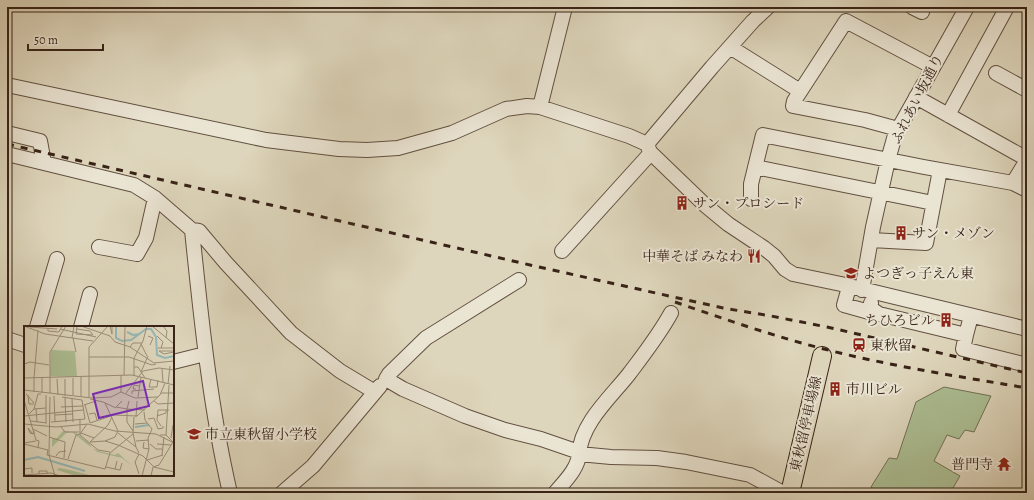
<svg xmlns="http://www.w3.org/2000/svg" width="1034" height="500" viewBox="0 0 1034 500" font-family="Alegreya,'Noto Serif JP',serif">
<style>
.green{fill:#acbf94;stroke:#727156}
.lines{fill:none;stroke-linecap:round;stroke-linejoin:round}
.minor-casing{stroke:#625040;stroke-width:16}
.major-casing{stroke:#382317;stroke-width:20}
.minor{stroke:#eae4d3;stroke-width:14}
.major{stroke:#ded6bc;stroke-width:18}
.rail{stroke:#382317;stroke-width:3;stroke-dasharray:7 7;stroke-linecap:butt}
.labels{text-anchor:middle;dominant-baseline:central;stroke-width:4;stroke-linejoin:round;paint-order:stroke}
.street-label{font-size:14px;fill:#382317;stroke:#eae4d3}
.poi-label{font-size:14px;fill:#382317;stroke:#eae4d3;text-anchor:start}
.inset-river{fill:none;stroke:#94b8b6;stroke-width:2}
.inset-road{fill:none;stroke:#9c8e7a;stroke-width:1}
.view{fill:#7b2cbf;fill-opacity:0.15;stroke:#7b2cbf;stroke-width:2}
.inset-edge{fill:none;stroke:#382317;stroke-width:2}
</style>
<rect width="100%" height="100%" fill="#ded6bc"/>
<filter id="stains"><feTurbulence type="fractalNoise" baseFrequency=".005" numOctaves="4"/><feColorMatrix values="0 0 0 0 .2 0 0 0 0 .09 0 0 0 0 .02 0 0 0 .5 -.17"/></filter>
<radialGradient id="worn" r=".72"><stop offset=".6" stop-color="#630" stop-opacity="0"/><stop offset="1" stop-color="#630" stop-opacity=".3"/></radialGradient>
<!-- green -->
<path class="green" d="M944 387 991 396 974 432 965 430 959 439 947 435 934 461 960 476 950 493H879L871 487 889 458 897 459 916 402Z"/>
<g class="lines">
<defs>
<path id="minor" d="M912 7 922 12
M730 47 800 91
M996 73 1027 90
M7 85 266 140 339 149 367 150 398 148 452 133 506 109 527 106 540 107 629 136 647 144 650 152 705 205 728 224 764 248 774 256 785 269 793 274 841 284 1027 329
M916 97 1027 159
M540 107 565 7
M948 115 1007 7
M898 129 865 120 793 106 794 101 846 21 933 67
M7 133 40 141 44 163
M647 144 712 67 753 21 768 7
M7 154 134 185 155 198 192 230C201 318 210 407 230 493
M755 167 933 203
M1013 183 1027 160
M751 199V184L763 135 924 167 1013 183 1027 190
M192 230 199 231 226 263 291 333 340 371 375 392
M871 240 926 243 940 170
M99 247 137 254 146 238 155 198
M562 251 648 156 650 152
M519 280 426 338 389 374 386 379 403 389 465 416 505 430 541 439 576 451 579 454C581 423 611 397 629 374 644 354 659 335 671 313
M849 287 844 305 869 312 871 303
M862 290 873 227 888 160 895 135 967 7
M870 308 879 314 966 335 971 316
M37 327 57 259
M81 327 90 294
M966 335 963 349 1027 365
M7 339 25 345
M173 362 205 354
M282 493 313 466 380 386
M555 493C564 482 578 469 579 454L611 457 657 458 686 462 750 475 783 493"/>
<path id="major" d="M790 493 822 356"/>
</defs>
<!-- minor casing -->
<use href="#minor" class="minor-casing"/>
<!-- major casing -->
<use href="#major" class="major-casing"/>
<!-- minor -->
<use href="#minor" class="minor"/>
<!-- major -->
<use href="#major" class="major"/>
<!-- rail -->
<path class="rail" d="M7 144 539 267 723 308 771 316 827 327 1027 373
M675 302C727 320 779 338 832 351 896 367 962 377 1027 388"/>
</g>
<!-- icons -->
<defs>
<symbol id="building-bare" viewBox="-9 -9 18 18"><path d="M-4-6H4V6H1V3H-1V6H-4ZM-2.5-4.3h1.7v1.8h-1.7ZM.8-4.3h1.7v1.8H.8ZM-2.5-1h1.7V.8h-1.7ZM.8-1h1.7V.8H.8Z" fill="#8f2418" stroke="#eae4d3" stroke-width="2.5" paint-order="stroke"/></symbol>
<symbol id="restaurant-bare" viewBox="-9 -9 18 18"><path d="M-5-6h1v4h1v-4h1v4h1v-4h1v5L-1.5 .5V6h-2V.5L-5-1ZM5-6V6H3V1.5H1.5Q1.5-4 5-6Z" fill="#8f2418" stroke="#eae4d3" stroke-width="2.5" paint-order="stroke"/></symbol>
<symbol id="school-bare" viewBox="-9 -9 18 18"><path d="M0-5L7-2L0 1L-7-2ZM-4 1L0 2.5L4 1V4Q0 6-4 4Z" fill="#8f2418" stroke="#eae4d3" stroke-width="2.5" paint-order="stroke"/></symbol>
<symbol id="station-bare" viewBox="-9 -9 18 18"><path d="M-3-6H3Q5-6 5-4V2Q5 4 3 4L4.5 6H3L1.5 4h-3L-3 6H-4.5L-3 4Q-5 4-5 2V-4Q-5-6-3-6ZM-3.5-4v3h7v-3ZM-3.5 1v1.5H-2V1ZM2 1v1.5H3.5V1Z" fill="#8f2418" stroke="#eae4d3" stroke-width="2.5" paint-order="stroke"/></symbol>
<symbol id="temple-bare" viewBox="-9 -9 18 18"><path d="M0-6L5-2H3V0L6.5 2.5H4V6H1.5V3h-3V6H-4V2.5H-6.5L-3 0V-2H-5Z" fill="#8f2418" stroke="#eae4d3" stroke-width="2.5" paint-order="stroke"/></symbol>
</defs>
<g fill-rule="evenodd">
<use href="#building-bare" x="672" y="193" width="20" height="20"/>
<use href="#building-bare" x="891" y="223" width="20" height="20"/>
<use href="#restaurant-bare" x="744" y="246" width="20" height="20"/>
<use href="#school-bare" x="841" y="263" width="20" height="20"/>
<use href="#building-bare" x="936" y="310" width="20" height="20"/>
<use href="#station-bare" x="849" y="335" width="20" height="20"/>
<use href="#building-bare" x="825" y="379" width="20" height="20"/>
<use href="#school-bare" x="184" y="424" width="20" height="20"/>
<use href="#temple-bare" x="994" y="454" width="20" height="20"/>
</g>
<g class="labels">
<!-- street labels -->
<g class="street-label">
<text transform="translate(917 99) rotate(-63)">ふれあい坂通り</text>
<text transform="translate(806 424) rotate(-77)">東秋留停車場線</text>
</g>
<!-- poi labels -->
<g class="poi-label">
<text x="693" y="203">サン・プロシード</text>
<text x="912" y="233">サン・メゾン</text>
<text x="743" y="256" text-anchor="end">中華そば みなわ</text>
<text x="862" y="273">よつぎっ⼦えん東</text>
<text x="935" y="320" text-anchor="end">ちひろビル</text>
<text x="870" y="345">東秋留</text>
<text x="846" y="389">市川ビル</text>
<text x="205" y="434">市立東秋留小学校</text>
<text x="993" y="464" text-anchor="end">普門寺</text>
</g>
</g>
<!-- overview -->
<g transform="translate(24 326)">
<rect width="150" height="150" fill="#ded6bc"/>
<path d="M27 24 51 25 53 51 26 50ZM39 105 51 106 65 117 68 122 74 125 91 129 94 127 108 140 98 132 73 126 48 106 42 107 28 121V113L33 112ZM35 142 46 144 69 150H52L33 144Z" fill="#acbf94"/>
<path class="inset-river" d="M92 0V12L98 15 107 14 122 3H127L132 11 133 29 141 32 150 30M103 6 109 9 116 8M111 101 125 99M0 134 14 131 61 145"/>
<path class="inset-road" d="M0 0 21 8 69 15M53 0 52 8 69 9M57 0 86 10 91 16 106 21 130 37 150 35M86 0 88 8V0M128 0 150 18M139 0 143 5 142 12M6 1 33 3M24 2V5L35 6 38 0M36 3 72 11M53 3 66 5 69 9M124 10 129 12 126 19M133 10 139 16 137 22M48 12 50 0M49 12 52 26M117 18 123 30M106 21 109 17H118M134 22H150M135 25 140 28 150 26M135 25H150M65 31H105L128 39 132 38M0 38 6 36 25 39M110 41H114L121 52M138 43 139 56M117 46 124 30M97 49V66M100 49 101 0M110 50V32L119 15 123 0M57 51V70M0 52 108 49 150 59M10 52 14 4M10 52V66M18 52V67M26 52V26L42 0M26 52V67M49 52V69M33 53 34 69M41 53V70M127 53 125 61H133L134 54M144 58 146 40M112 63H109L110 59 115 60M0 64 68 72 87 71 97 66 111 72 134 71M102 67 119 45 135 42 150 44M137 67H150M2 68 10 77M108 68V65L130 63M4 69 5 78H10M22 69V97M30 70 31 96M26 71 25 129 31 150M65 71V21L84 0M114 71 117 51M41 72 42 96M48 73 49 96M66 73 79 76 92 82M0 74 12 114 15 115 14 121M98 75 92 81 103 83 105 75M130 75 134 78 150 77M60 79 72 75M61 79 66 97M37 81 59 80M10 83 22 82M12 83 13 96M5 88 10 83 14 68H17M65 88 71 87 73 94M31 89 49 88M0 90 59 84M133 90 142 87V84M110 91 109 107 112 121M112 91 113 75M124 93 130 92 134 103 139 102V100M56 94V109L74 124 86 126M7 95 23 97M27 96 61 93 58 74 38 71M66 97 90 89 113 90 136 69 141 57M0 98 32 101 64 98 91 105 132 108 150 117M111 98 123 97M137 100 133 94 134 84H145M37 101 41 106H55M9 103 23 110M109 105 103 96V83L121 84M57 107 70 112M94 107 112 121 115 127M9 108 4 102 6 107 9 108 10 107V105M142 109 145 59M25 111 41 116 40 132M147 112 149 99M81 115 91 111 94 105 81 77M112 115 125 114M66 116 81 115 94 119 119 130 130 141 150 146M66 116 84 99 88 91M120 116 119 122 125 123M0 117 12 115M0 118 24 124 23 129 81 143 86 127 109 108M126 118 132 123H138M133 118 147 119M138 129 140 111M32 130 35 126 42 125M44 133 52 109 56 108 63 98M123 134 139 129M82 141 91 143 93 135M0 143 8 142V147M91 143 96 144 98 137M15 148V145H23V148M115 148 111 136 115 128M0 149 27 147 36 150M118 150 125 123 124 112 128 103 121 94 120 86M127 150 129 141 135 139 149 116 142 109H136"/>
<path class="view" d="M119 55 125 80 75 92 69 68Z"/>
<rect width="150" height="150" class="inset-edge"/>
</g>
<!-- margin -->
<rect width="1034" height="500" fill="none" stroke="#ded6bc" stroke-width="24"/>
<rect x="8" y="8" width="1018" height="484" fill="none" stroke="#382317" stroke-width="2"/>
<rect x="12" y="12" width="1010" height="476" fill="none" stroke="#382317"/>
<!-- scale -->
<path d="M28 44v6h75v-6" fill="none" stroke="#382317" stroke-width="2"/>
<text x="34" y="44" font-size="12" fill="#382317" stroke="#eae4d3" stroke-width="3" paint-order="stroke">50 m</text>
<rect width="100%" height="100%" filter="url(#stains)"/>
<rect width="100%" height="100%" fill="url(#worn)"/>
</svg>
